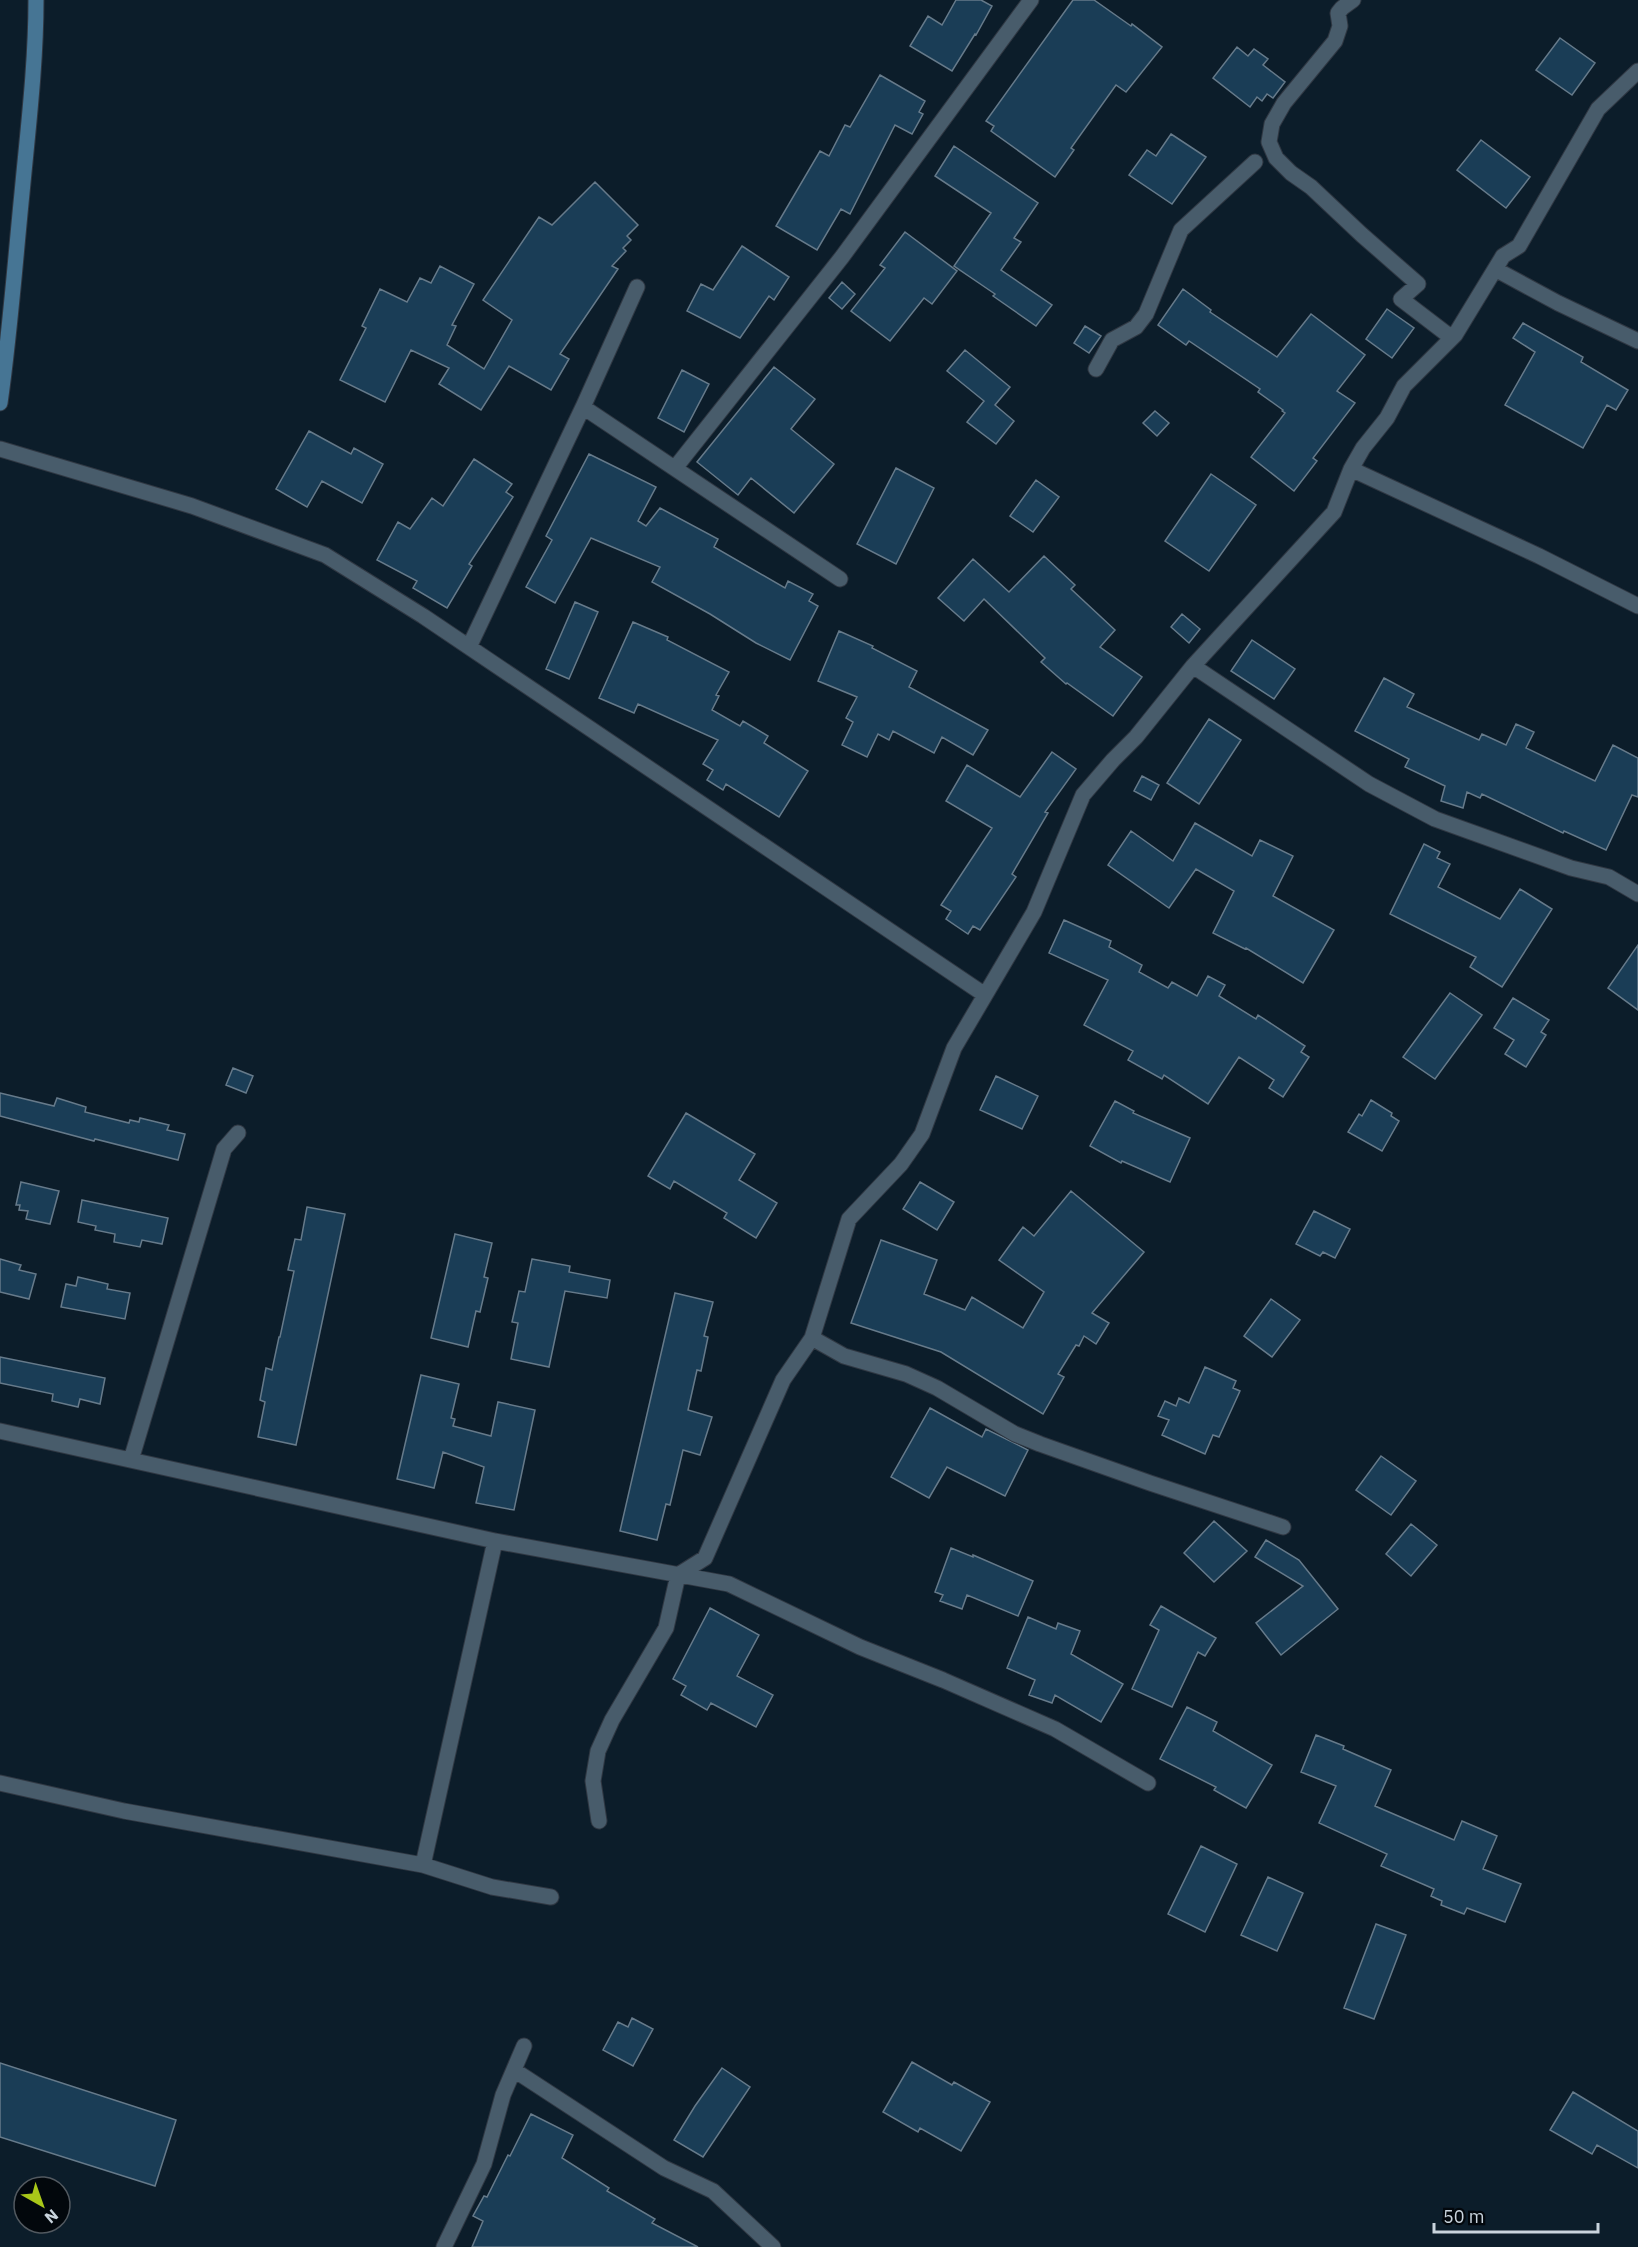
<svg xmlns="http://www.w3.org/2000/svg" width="1638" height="2247" viewBox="0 0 1638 2247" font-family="'IBM Plex Sans',sans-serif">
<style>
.building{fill:#1a3d56;stroke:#667a8a;stroke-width:1.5}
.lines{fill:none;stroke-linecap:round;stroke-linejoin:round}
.street-casing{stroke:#303843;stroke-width:17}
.secondary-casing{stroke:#303843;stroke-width:17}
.street{stroke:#485c6b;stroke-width:15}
.secondary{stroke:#467594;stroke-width:15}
</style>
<rect width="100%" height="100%" fill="#0c1d2a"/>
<!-- building -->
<path class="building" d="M956 0H981L992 6 976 35 975 34 952 71 910 46 928 16 942 25Z
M1073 0H1094L1131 26 1132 24 1162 47 1126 92 1116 85 1071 148 1074 150 1055 177 991 131 994 126 986 121Z
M1560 38 1595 63 1572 95 1536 70Z
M1237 47 1248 56 1254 49 1268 59 1263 65 1285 82 1273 98 1267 94 1262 101 1257 97 1250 107 1213 78Z
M880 75 925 101 919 112 923 114 912 134 895 125 850 214 841 209 817 250 776 226 820 151 829 156 845 125 850 127Z
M1171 134 1206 157 1172 204 1129 175 1147 150 1156 156Z
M1481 140 1530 177 1506 208 1457 170Z
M954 146 1038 203 1014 238 1021 242 1001 270 1052 305 1036 326 993 296 995 294 954 266 991 213 935 176Z
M595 182 638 225 627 236 631 240 623 248 626 251 612 266 618 269 560 354 569 359 551 390 509 366 481 410 439 384 449 368 411 350 385 402 340 380 366 328 362 326 380 289 407 302 420 278 431 283 440 266 474 284 452 325 456 326 447 345 484 369 512 320 483 300 539 217 552 225Z
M905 232 957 271 932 304 924 298 890 341 851 311 885 268 880 265Z
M742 246 789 277 774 300 769 296 740 338 687 311 701 284 713 290Z
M842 282 855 294 842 309 829 298Z
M1183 289 1211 310 1210 312 1277 357 1311 314 1365 355 1337 391 1355 403 1313 458 1317 461 1294 491 1251 457 1285 413 1282 411 1283 410 1258 392 1260 389 1189 341 1186 345 1158 325Z
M1387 309 1414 328 1392 358 1366 339Z
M1523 323 1583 357 1581 362 1628 390 1616 410 1607 405 1583 448 1505 405 1535 352 1513 338Z
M1085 326 1101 336 1089 353 1074 343Z
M965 350 1010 387 995 405 1014 421 996 444 967 422 984 401 947 371Z
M774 367 815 399 791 429 834 464 794 513 751 478 738 495 697 462Z
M682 370 709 384 684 432 658 418Z
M1155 411 1169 423 1157 436 1143 423Z
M309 431 351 454 354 448 383 464 362 503 322 481 307 507 276 489Z
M589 454 656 487 638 521 646 526 660 508 718 539 714 547 785 588 788 581 813 594 809 601 818 606 790 660 756 643 710 614 652 582 660 567 591 538 555 603 526 587 552 540 546 536Z
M474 459 512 484 506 492 513 497 469 564 472 566 447 608 413 588 417 581 377 560 398 522 410 529 432 498 443 506Z
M896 468 934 488 896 564 857 544Z
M1211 474 1256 505 1209 571 1165 541Z
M1036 480 1059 497 1033 532 1010 516Z
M1044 556 1075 585 1071 589 1115 630 1100 647 1142 677 1113 716 1067 683 1066 684 1041 662 1045 658 984 599 964 621 938 598 973 559 1009 592Z
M575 602 598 612 569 679 546 669Z
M1182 614 1200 629 1189 643 1171 627Z
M633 622 668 637 667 640 729 672 716 695 719 696 712 710 740 726 743 721 768 736 764 743 808 771 779 817 726 784 723 790 707 780 713 770 703 764 718 740 638 704 634 713 599 698Z
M839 631 873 646 872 648 917 671 909 687 988 730 973 755 942 737 934 753 893 731 889 740 878 734 867 757 842 745 853 722 846 718 857 697 818 681Z
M1252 640 1295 669 1274 699 1231 671Z
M1384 678 1414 694 1407 707 1479 740 1482 734 1506 745 1516 724 1534 732 1526 748 1595 781 1613 745 1638 758V797L1632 795 1606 850 1564 831 1563 833 1482 794 1480 798 1467 792 1463 808 1441 801 1445 786 1405 767 1409 759 1355 731Z
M1209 719 1241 740 1199 804 1167 783Z
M1052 752 1076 769 1045 812 1048 813 1012 874 1016 877 980 930 973 926 968 934 946 919 951 911 941 905 992 828 946 801 967 765 1020 797Z
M1142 776 1159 785 1151 800 1134 791Z
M1195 823 1252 856 1260 840 1293 856 1273 896 1334 930 1303 983 1246 948 1245 949 1213 933 1234 891 1196 869 1169 908 1108 865 1131 831 1173 861Z
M1424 844 1440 852 1437 858 1450 864 1438 887 1500 919 1520 889 1552 909 1502 987 1470 967 1476 957 1390 914Z
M1064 920 1111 941 1109 947 1142 965 1139 972 1168 988 1172 982 1197 996 1208 976 1225 985 1219 996 1256 1019 1258 1015 1305 1046 1301 1052 1309 1057 1283 1097 1269 1088 1274 1080 1239 1057 1208 1104 1164 1075 1162 1079 1128 1060 1133 1051 1084 1025 1108 980 1049 953Z
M1638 945V1010L1608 988Z
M1450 993 1482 1015 1435 1079 1403 1057Z
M1513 998 1549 1020 1541 1032 1546 1035 1526 1067 1505 1054 1514 1040 1494 1028Z
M233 1068 253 1076 246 1093 226 1085Z
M996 1076 1038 1096 1022 1129 980 1110Z
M0 1093 54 1106 57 1098 86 1107 85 1112 129 1123 130 1120 139 1122 140 1118 169 1125 167 1130 185 1134 178 1160 95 1139 94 1141 0 1116Z
M1371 1100 1392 1113 1391 1116 1399 1121 1382 1151 1348 1132 1359 1114 1362 1116Z
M1115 1101 1134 1111 1133 1113 1190 1138 1170 1182 1122 1161 1121 1163 1090 1146Z
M686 1113 755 1154 739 1180 777 1203 756 1238 724 1218 727 1213 674 1181 670 1189 648 1176Z
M21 1182 59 1191 50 1224 26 1219 28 1211 19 1210 20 1205H16Z
M920 1182 954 1202 937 1230 903 1209Z
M1071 1191 1144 1252 1092 1313 1109 1323 1096 1344 1084 1336 1079 1346 1076 1345 1058 1374 1064 1377 1043 1414 941 1352 851 1323 881 1240 937 1260 924 1294 965 1310 972 1297 1023 1328 1044 1292 999 1260 1023 1227 1034 1236Z
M82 1200 168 1218 162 1244 142 1240 140 1247 114 1242 115 1234 95 1230 96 1226 78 1222Z
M307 1207 345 1214 296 1445 258 1437 265 1402 260 1400 266 1368 272 1370 279 1337H280L294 1271 288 1270 295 1239 301 1240Z
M1314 1211 1350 1229 1335 1258 1323 1252 1320 1256 1296 1244Z
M455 1234 492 1243 484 1277 488 1278 480 1312 476 1311 468 1347 431 1338Z
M0 1259 21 1265 19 1270 36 1274 29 1299 0 1292Z
M532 1259 570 1266 569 1272 610 1280 607 1298 565 1291 549 1367 511 1359 518 1323 512 1322 519 1291 525 1292Z
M78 1277 108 1284 107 1289 130 1293 125 1319 61 1307 66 1284 76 1286Z
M675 1293 713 1302 704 1336 708 1337 701 1371 697 1370 688 1410 712 1417 700 1455 683 1450 670 1505 666 1504 657 1540 620 1531Z
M1271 1299 1300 1320 1272 1357 1244 1336Z
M0 1357 105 1378 100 1404 80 1399 78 1407 52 1401 53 1394 0 1383Z
M1205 1367 1236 1381 1233 1388 1240 1391 1219 1437 1213 1435 1205 1454 1162 1435 1169 1420 1158 1416 1165 1401 1176 1406 1179 1398 1189 1403Z
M421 1375 459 1384 451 1418 455 1419 453 1426 491 1436 498 1402 535 1410 514 1510 476 1503 484 1467 443 1452 434 1488 397 1479Z
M930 1408 982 1437 986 1429 1028 1450 1005 1496 947 1467 929 1498 891 1477Z
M1381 1456 1416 1481 1391 1515 1356 1490Z
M1214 1521 1247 1551 1214 1582 1184 1553Z
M1411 1524 1437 1545 1411 1576 1386 1554Z
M1266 1540 1299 1560 1338 1609 1281 1655 1256 1623 1303 1586 1255 1557Z
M951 1548 973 1557V1555L1033 1581 1018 1616 967 1595 962 1609 940 1601 943 1595 935 1592Z
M1161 1606 1216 1638 1205 1656 1198 1652 1172 1707 1132 1689 1159 1630 1150 1625Z
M710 1608 759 1635 737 1676 773 1695 756 1727 711 1703 707 1710 681 1695 686 1686 673 1679Z
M1028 1617 1056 1629 1058 1623 1080 1631 1071 1654 1123 1684 1101 1722 1055 1695 1052 1703 1029 1695 1035 1680 1007 1668Z
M1187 1707 1217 1722 1213 1731 1272 1765 1246 1808 1214 1790 1216 1787 1160 1759Z
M1316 1735 1344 1746 1343 1749 1391 1770 1375 1806 1454 1840 1462 1821 1497 1836 1483 1869 1521 1884 1505 1922 1467 1908 1464 1914 1441 1905 1442 1901 1431 1896 1434 1889 1381 1866 1387 1854 1319 1823 1336 1786 1301 1772Z
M1201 1846 1237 1864 1205 1932 1168 1914Z
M1268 1877 1303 1893 1277 1951 1241 1935Z
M1376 1924 1406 1935 1374 2019 1344 2008Z
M632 2018 653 2029 633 2066 603 2050 618 2022 628 2027Z
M912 2062 952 2085 954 2082 990 2102 961 2151 920 2128 918 2132 883 2112Z
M0 2063 176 2120 155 2186 0 2137Z
M722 2068 750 2087 703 2157 674 2140 695 2106Z
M1573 2092 1638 2131V2168L1597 2145 1592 2154 1550 2130Z
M531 2114 573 2135 562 2158 609 2188 607 2191 655 2219 652 2223 698 2247H472L483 2221 473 2216 484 2196 487 2197 508 2155 510 2156Z"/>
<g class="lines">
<defs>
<path id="street" d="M1353 0 1342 8 1338 13 1340 26 1335 41 1284 103 1272 124 1269 142 1276 158 1291 173 1311 187 1362 235 1418 284 1401 299 1452 338
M1495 269 1558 303 1638 341
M1096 369 1112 340 1136 327 1146 314 1181 230 1255 162
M583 407 637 287
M0 449 192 506 325 555 423 616 985 995
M675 468 842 257 1031 0
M1351 469 1539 556 1638 606
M469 647 583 407 840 579
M1193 666 1369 784 1435 819 1571 868 1609 877 1638 894
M812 1338 844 1356 906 1374 937 1388 1015 1434 1040 1444 1150 1483 1283 1527
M0 1431 495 1541 729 1584 860 1647 943 1680 1055 1729 1148 1783
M131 1460 224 1149 238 1133
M0 1783 124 1811 423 1865 492 1887 551 1897
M599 1821 593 1781 598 1751 612 1720 666 1628 678 1575 705 1558 783 1380 812 1338 849 1219 901 1164 922 1134 954 1048 1034 912 1083 795 1113 760 1136 737 1193 666 1334 512 1351 469 1363 448 1387 418 1404 386 1455 335 1503 256 1519 246 1598 109 1638 71
M423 1865 495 1541
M514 2070 664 2168 713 2191 773 2247
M444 2247 484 2164 503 2095 524 2046"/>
<path id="secondary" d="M0 403C10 333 15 263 22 193 28 129 36 64 36 0"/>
</defs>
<!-- street casing -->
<use href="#street" class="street-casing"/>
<!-- secondary casing -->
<use href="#secondary" class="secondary-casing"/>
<!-- street -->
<use href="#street" class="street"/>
<!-- secondary -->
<use href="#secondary" class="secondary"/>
</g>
<!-- north arrow -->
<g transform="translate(42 2205) rotate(140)"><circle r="28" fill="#02070c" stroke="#525960" stroke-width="1.5"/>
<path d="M0-4.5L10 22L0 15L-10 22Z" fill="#a9c719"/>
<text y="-9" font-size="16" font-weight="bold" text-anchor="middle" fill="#c9d4dd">N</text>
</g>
<!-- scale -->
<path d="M1434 2223v9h164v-9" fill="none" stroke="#c9d4dd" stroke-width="3"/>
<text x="1443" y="2223" font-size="18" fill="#c9d4dd" stroke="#02070c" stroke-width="4.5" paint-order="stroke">50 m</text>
</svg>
